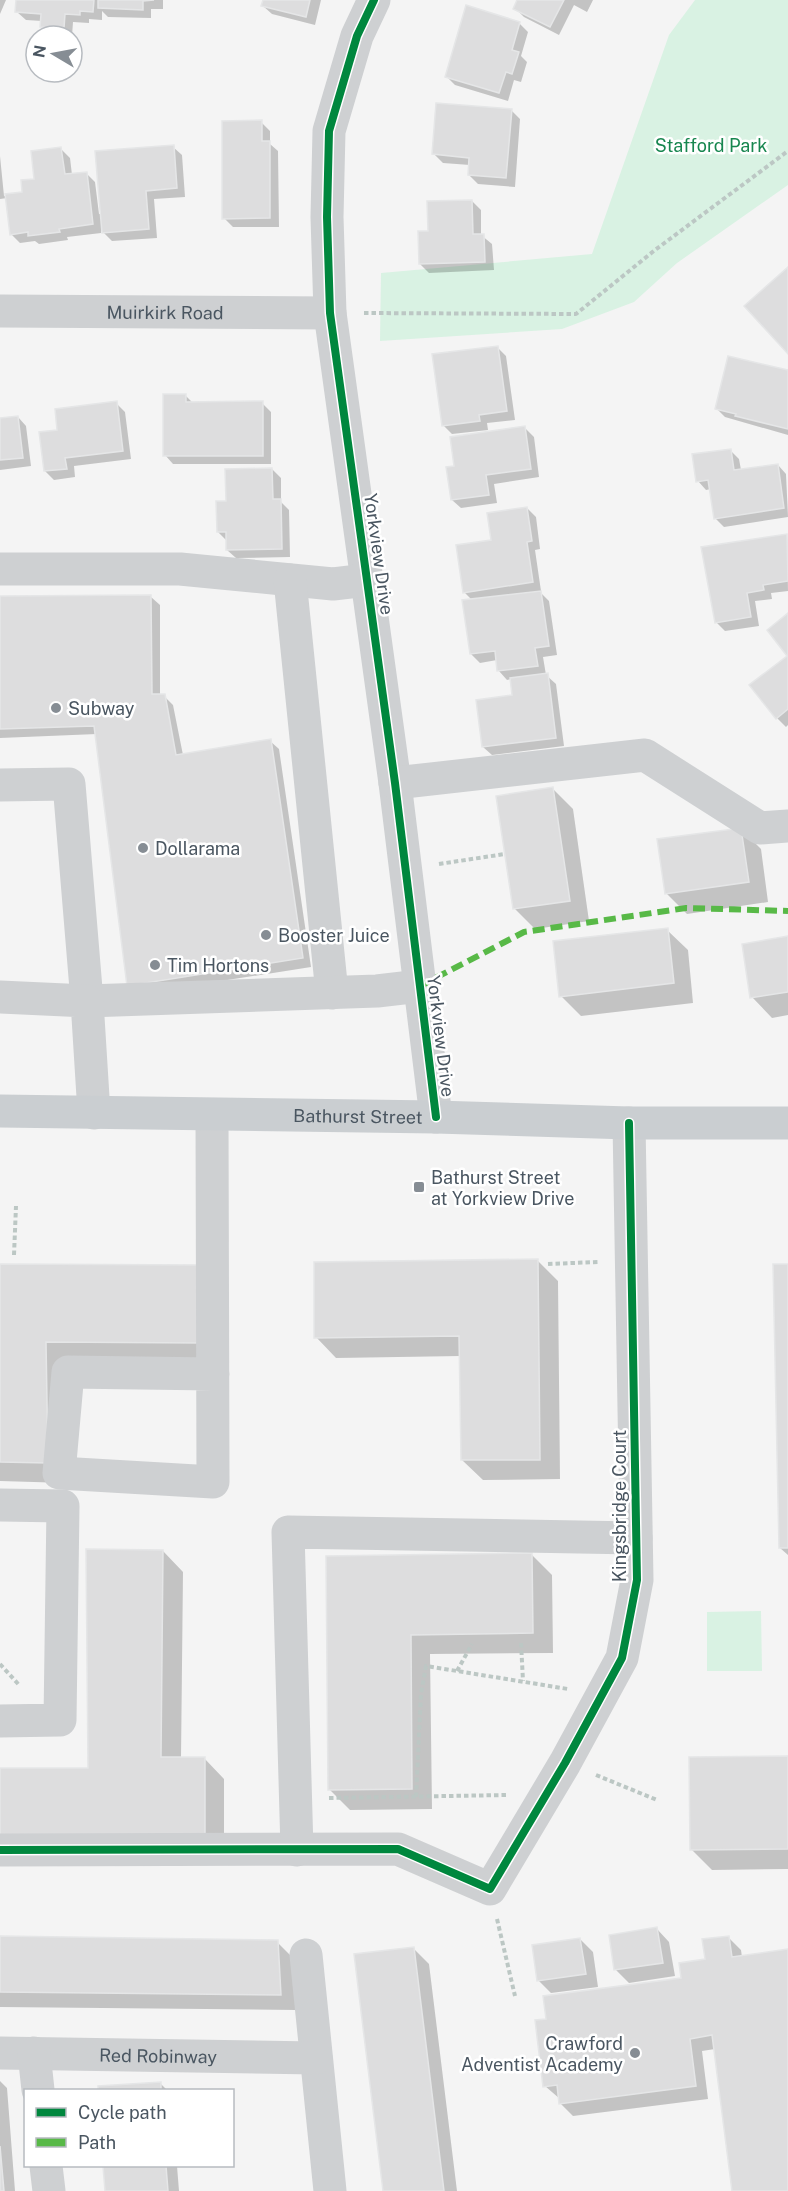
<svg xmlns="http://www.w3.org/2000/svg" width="788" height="2191" viewBox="0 0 788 2191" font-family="'Public Sans',sans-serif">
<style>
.green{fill:#d9f2e3}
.shadow{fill:#0003}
.building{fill:#ddddde;stroke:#e5e6e7;stroke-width:1.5}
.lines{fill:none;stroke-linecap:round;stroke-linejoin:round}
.path{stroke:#bcc7c4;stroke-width:4;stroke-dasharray:4.5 3;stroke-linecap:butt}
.minor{stroke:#ced0d2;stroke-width:33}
.major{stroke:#caced1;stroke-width:33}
.quiet{stroke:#58b947;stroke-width:6;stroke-dasharray:12 6;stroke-linecap:butt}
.cycleway-casing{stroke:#fff;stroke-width:11}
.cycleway{stroke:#00873e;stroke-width:8}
.poi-dot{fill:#868d94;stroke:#fff;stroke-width:2}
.labels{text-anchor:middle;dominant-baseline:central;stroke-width:5;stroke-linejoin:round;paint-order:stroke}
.park-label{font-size:18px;fill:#17864f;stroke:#fff}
.street-label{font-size:18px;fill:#4a5661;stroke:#fff}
.poi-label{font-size:18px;fill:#4a5661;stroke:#fff;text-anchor:start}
</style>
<rect width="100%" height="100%" fill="#f4f4f4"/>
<!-- green -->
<path class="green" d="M695 0H788V185L677 263 634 302 562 329 380 341 381 273 592 254 669 35Z
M761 1611 762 1671H707V1612Z"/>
<!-- shadow -->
<path class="shadow" d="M0 0H6L0 14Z
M18 0H163V9H151V18L108 17 102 11V20L89 19V23L73 22 72 36 51 35 42 26V21L26 20 17 12Z
M264 0H321L315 25 272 14 263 6Z
M519 0H593L587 12 574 5 559 35 524 17 515 8Z
M519 23 528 32 521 56 527 62 521 82 514 80 508 101 455 85 446 76Z
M511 110 520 119 515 187 478 184 469 175 470 165 443 163 434 154Z
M261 122 270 131V144L278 151 279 227H233L224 218Z
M173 147 182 155 185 197 154 199 157 238 112 241 101 230V233L67 237 68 240 39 244 35 241 20 243 11 234 7 198 0 199V156L4 196 24 193 61 149 70 158 72 175 86 173 95 182 99 214H102Z
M472 201 481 210V235L492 244 494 270 429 273 420 264 429 233Z
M497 347 506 356 515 420 487 423 488 430 452 434 443 425Z
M788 372V435L725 417 716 408Z
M186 396 193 403H262L271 412V464H173L165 455Z
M116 403 125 412 131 459 74 466 75 477 54 480 45 471 59 431Z
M18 417 26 426 31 466 0 470V420Z
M525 428 534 437 539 477 494 484 497 503 461 508 452 500 456 467Z
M730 450 739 459 741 470 778 465 786 474 788 517 724 527 715 518 711 489 706 490 698 481Z
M272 469 281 478V502L289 510 290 557 236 558 227 550V541L218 532 227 503Z
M527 508 536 517 540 549 535 550 541 591H539L549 601 557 655 543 657 546 675 556 684 564 746 492 755 483 747 514 697 511 679 507 680 499 671 497 660 480 663 471 654 472 600 464 592 493 541Z
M787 536 788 591 771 593 772 599 755 601 759 626 725 631 716 622Z
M151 597 160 605V696H164L173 705 183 755 270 741 279 749 311 967 138 994 97 734 0 738V598Z
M788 657V725L786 727 777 718Z
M553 789 573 809 589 921 535 929 514 908Z
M741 829 761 849 768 902 687 914 666 893Z
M667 930 688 950 693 1003 581 1016 561 996Z
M788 938V1015L772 1018 752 997Z
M538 1261 558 1281 560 1479 483 1480 462 1460 461 1356 336 1358 316 1337Z
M0 1266 203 1267 223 1362H66L67 1483 0 1481Z
M788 1266V1555L780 1548Z
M163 1551 183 1572 181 1758H204L224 1779V1856L0 1770 90 1769Z
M532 1555 552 1575 553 1653 430 1654 432 1809 350 1810 330 1790 327 1557Z
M788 1757V1869L712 1870 691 1849Z
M657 1929 669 1942 675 1976 629 1983 616 1970Z
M728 1937 741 1950 742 1957 788 1951V2191H734L715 2049 702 2051 708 2099 573 2116 560 2103V2099L545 2086 706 1960Z
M0 1938 277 1942 293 1958 296 2010 0 2007Z
M580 1939 593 1952 598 1987 551 1993 538 1980Z
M413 1948 429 1964 457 2191H384Z
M0 2081 7 2088 15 2191H0Z
M160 2083 167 2090H100L99 2087Z
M105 2166H177L179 2191H106Z"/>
<!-- building -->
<path class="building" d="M16 0H94L93 12 80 11V15L65 14 64 28 40 27 41 14 15 12Z
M98 0H154L143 1V10L98 8Z
M263 0H310L306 17 261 6Z
M517 0H564L550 27 513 9Z
M466 5 520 22 512 50 519 52 512 74 506 72 499 93 445 77Z
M436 103 512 109 506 178 468 175 469 158 432 154Z
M262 120V141H270V218L222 219V121Z
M174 145 177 188 146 191 149 229 102 233 95 151Z
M61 147 65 174 87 172 93 224 59 229 60 232 28 236V232L10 235 5 194 22 192 21 180 34 179 31 151Z
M472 200 473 234H484L485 262 419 264 418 231H428L427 201Z
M788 267V354L744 306Z
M498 346 507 411 479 415 480 421 442 426 432 354Z
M728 356 788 370V429L735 416 736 414 715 409Z
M163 394H186V402L263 401V456H163Z
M117 401 123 451 65 458 67 469 44 471 39 432 57 430 55 409Z
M18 416 23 458 0 460V418Z
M525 426 531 469 486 475 489 495 451 500 446 467 454 466 450 437Z
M731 449 734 470 778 464 784 508 714 519 708 480 696 482 692 454Z
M272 468 273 499H281L282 549 226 550V532H217L216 501H226L225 469Z
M527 507 532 541 527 542 533 582 463 593 456 545 491 540 487 513Z
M787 534 788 581 763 585 764 590 747 593 751 617 715 623 701 547Z
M541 591 549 646 535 648 538 666 497 671 495 651 470 654 462 600Z
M151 595 152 694H165L176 755 271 739 303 958 127 986 94 726 0 729V596Z
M788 613V709L776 719 749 685 787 656 767 630Z
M548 673 556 738 482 747 476 700 512 695 510 678Z
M553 787 570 901 513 909 496 796Z
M741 828 749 882 665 894 657 839Z
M668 928 674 983 559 997 553 941Z
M788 936V992L750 998 742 944Z
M538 1259 540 1460H461L459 1336 314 1338V1262Z
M0 1264 204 1265 203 1343 46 1342 48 1463 0 1462Z
M773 1264H788V1548H779Z
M86 1549 163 1550 161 1757H205V1836H0V1768H88Z
M532 1553 533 1633 411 1635 412 1789 328 1790 326 1556Z
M788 1756V1849L690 1850 689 1757Z
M657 1927 663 1963 614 1970 609 1935Z
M0 1936 278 1940 281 1995 0 1992Z
M729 1936 732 1957 788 1949V2191H732L712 2035 690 2039 696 2086 559 2104 557 2085 543 2087 535 2020 546 2019 543 1996 681 1978 679 1963 705 1959 702 1939Z
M580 1938 586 1974 537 1981 532 1945Z
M414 1947 444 2191H383L354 1954Z
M161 2082V2090H98V2086Z
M0 2146 4 2191H0Z
M103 2166H166L168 2191H105Z"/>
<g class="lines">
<!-- path -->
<path class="path" d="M364 313 576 314 655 250 788 151
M439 864 505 854
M14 1255 16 1206
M548 1264 598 1262
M521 1643 523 1681
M0 1664 20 1686
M457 1671 472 1644
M596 1775 657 1800
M416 1797 421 1694 426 1666 568 1689
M329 1798 508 1795
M497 1919 515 1996"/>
<!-- minor -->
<g class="minor">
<path d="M374 0 357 36 329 131 327 217 330 313 395 783 436 1117"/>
<path id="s1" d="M0 311 330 313"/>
<path d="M0 569H180L333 584 367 580"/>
<path d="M290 580 332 993"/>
<path d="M395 783 645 755 760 828 788 826"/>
<path d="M0 785 69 784 87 1001 377 991 420 986"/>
<path d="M0 997 87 1001 94 1113"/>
<path d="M212 1116 213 1482 59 1473 68 1372 213 1374"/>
<path d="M0 1505 63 1506 60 1720 0 1721"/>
<path d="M0 1850 398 1849 490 1889 565 1763 622 1658 637 1580 629 1123"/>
<path d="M297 1850 288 1532 636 1538"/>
<path d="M306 1955 330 2191"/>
<path id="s2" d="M0 2053 316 2058"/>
<path d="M34 2053 38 2090"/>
<path d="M46 2166 49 2191"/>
</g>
<!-- major -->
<path class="major" id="s3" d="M0 1111 436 1117 629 1123H788"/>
<!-- quiet -->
<path class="quiet" d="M420 986 524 932 686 908 788 911"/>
<defs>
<path id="cycleway" d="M374 0 357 36 329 131 327 217 330 313 395 783 436 1117
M0 1850 398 1849 490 1889 565 1763 622 1658 637 1580 629 1123"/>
</defs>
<!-- cycleway casing -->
<use href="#cycleway" class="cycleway-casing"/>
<!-- cycleway -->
<use href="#cycleway" class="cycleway"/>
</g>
<!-- markers -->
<g class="poi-dot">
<circle cx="56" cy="708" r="6"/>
<circle cx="143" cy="848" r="6"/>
<circle cx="266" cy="935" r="6"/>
<circle cx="155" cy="965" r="6"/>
<rect x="413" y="1181" width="12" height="12" rx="3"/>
<circle cx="635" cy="2053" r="6"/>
</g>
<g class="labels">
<!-- park labels -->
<g class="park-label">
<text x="711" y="145">Stafford Park</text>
</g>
<!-- street labels -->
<g class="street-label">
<text stroke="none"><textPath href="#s1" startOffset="165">Muirkirk Road</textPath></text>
<text transform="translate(379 554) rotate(82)">Yorkview Drive</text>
<text transform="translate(441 1036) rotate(83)">Yorkview Drive</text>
<text stroke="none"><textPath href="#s3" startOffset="358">Bathurst Street</textPath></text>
<text transform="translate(619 1506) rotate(-90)">Kingsbridge Court</text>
<text stroke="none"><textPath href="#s2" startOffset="158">Red Robinway</textPath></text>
</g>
<!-- poi labels -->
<g class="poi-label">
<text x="68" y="708">Subway</text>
<text x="155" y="848">Dollarama</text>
<text x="278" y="935">Booster Juice</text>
<text x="167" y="965">Tim Hortons</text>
<text x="431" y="1177">Bathurst Street<tspan x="431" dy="21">at Yorkview Drive</tspan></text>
<text x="623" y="2043" text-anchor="end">Crawford<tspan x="623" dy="21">Adventist Academy</tspan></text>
</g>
</g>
<!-- legend -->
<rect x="24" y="2089" width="210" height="78" fill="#ffffff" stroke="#b7bbc0" stroke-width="1.5"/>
<rect x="36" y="2108" width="30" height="9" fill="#00873e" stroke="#b7bbc0" stroke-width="1.5"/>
<text x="78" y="2119" font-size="18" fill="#4a5661">Cycle path</text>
<rect x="36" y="2138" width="30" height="9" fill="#58b947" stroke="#b7bbc0" stroke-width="1.5"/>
<text x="78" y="2149" font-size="18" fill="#4a5661">Path</text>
<!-- north arrow -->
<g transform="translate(54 54) rotate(280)"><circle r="28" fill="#ffffff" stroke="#b7bbc0" stroke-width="1.5"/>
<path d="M0-4.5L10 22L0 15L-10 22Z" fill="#868d94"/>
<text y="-9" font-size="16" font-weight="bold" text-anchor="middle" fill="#4a5661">N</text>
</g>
</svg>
